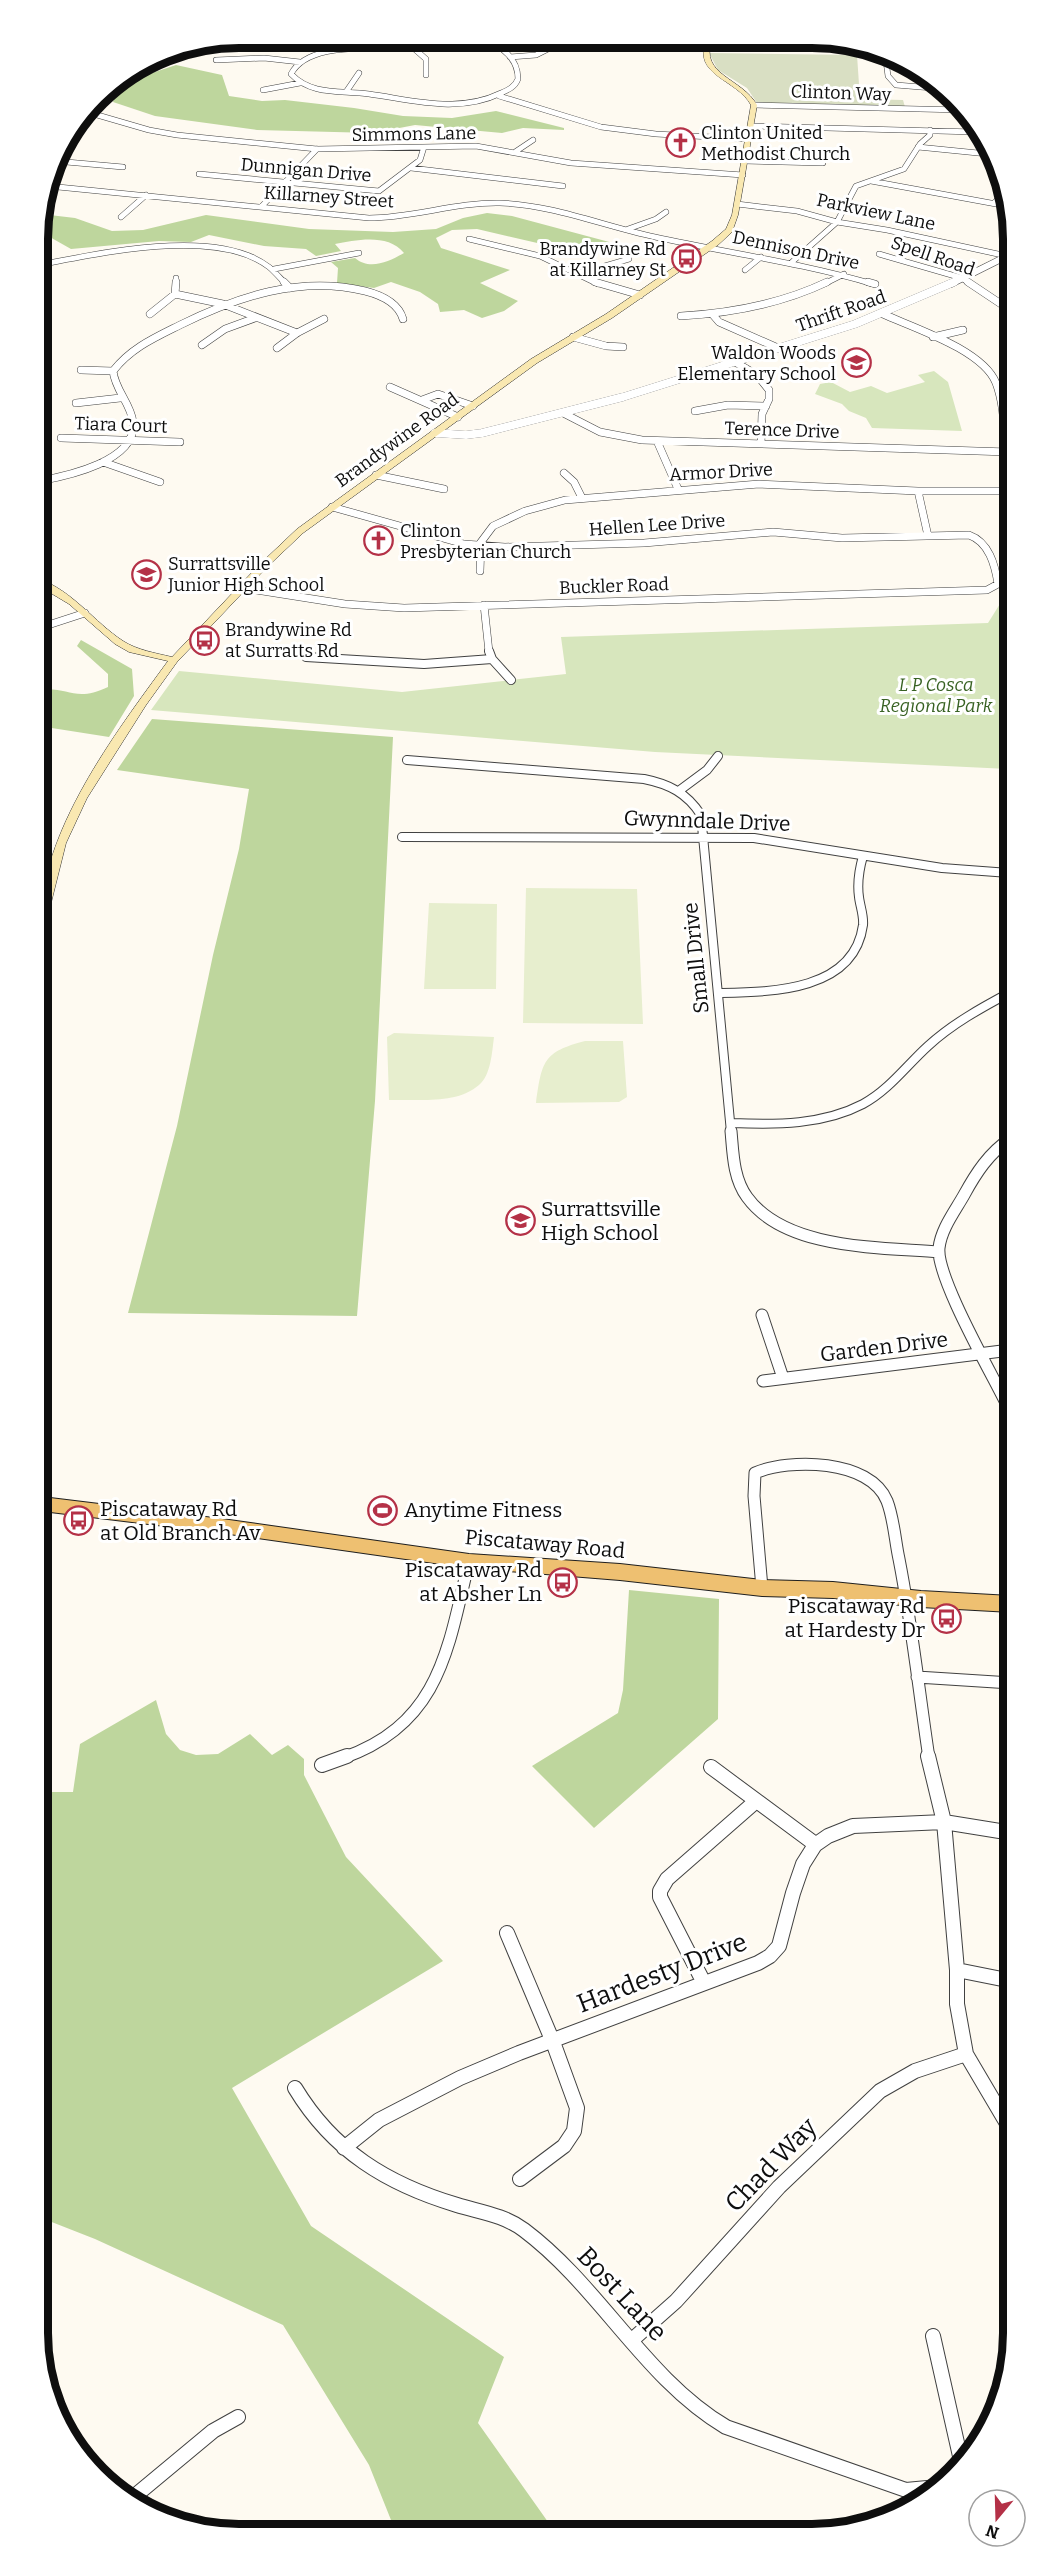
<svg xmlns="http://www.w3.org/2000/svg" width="1051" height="2572" viewBox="0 0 1051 2572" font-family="Bitter,serif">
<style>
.green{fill:#d7e6bd}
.forest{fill:#bed69d}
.cemetery{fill:#d9dfc3}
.pitch{fill:#e7eece}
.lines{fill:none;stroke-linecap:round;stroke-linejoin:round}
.minor-far4-casing{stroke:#414141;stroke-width:6}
.minor-far3-casing{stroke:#414141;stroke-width:8}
.minor-far2-casing{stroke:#414141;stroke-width:10}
.minor-far1-casing{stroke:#414141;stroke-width:13}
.minor-casing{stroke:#414141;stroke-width:16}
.tertiary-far1-casing{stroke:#414141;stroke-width:7}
.tertiary-casing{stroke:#414141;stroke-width:8}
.secondary-casing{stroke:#303030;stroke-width:1}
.primary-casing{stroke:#1f1f1f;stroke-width:2}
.minor-far4{stroke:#fff;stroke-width:5}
.minor-far3{stroke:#fff;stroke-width:7}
.minor-far2{stroke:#fff;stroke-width:8}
.minor-far1{stroke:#fff;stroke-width:11}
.minor{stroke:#fff;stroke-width:14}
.tertiary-far1{stroke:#fff;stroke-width:6}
.tertiary{stroke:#fff;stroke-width:8}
.secondary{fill:#f9e8b1;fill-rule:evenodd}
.primary{fill:#eec071;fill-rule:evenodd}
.labels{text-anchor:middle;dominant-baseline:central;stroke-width:6;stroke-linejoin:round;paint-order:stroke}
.far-street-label{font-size:18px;fill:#0e0e0e;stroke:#fff}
.far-poi-label{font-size:18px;fill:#0e0e0e;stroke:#fff;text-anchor:start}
.far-park-label{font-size:18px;font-style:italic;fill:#386223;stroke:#fff}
.street-label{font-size:21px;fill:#0e0e0e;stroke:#fff}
.poi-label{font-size:21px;fill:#0e0e0e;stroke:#fff;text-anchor:start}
.near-street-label{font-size:26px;fill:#0e0e0e;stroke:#fff}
.rim{fill:none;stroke:#0e0e0e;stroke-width:8}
</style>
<rect width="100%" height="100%" fill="#fefaf1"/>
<!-- green -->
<path class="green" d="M934 371 948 382 962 431 872 428 866 418 849 411 842 404 815 394 820 384 831 382 850 392 871 386 887 393 925 382 918 375Z
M1008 591V769L655 752 151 710 179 671 402 692 566 674 561 637 988 623Z"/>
<!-- forest -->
<path class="forest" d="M176 65 222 75 229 96 262 101 285 100 354 108 403 116 452 118 496 111 564 128V130L523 128 502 133 415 125 373 133 257 130 155 116 113 102 118 88 108 86 121 78 134 79Z
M487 213 512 216 613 243 585 254 477 229 452 230 436 238 441 248 510 270 480 283 518 301 504 311 482 318 464 310 440 312 438 304 420 292 391 282 374 288 337 283 338 268 331 262 355 258C370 271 390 261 404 253 388 233 356 240 335 244L341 251 316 256 306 249 264 246 209 235 191 242 159 241 71 249 48 236 38 234 41 214 75 218 112 231 143 230 206 215 309 229 393 232 436 229 463 218Z
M81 640 132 669 134 696 109 737 39 726V690C68 686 75 703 108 687V674L77 646Z
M152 719 393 737 375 1101 357 1316 128 1313 177 1126 213 955 239 849 249 789 117 770Z
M629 1590 719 1599 718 1719 594 1828 532 1766 618 1713 623 1690Z
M156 1700 166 1734 180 1750 196 1755 218 1754 250 1734 272 1755 288 1745 304 1759V1775L346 1857 443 1961 232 2088 311 2226 504 2357 478 2423 553 2529 395 2530 369 2465 283 2325 95 2239 44 2219 43 1792H73L80 1744Z"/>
<!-- cemetery -->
<path class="cemetery" d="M709 53 857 55 860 99 903 100 905 107 757 103 747 88 718 70Z"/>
<!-- pitch -->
<path class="pitch" d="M526 888 637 889 643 1024 523 1023Z
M429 903 497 904 496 989H424Z
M394 1033 494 1037C492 1052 491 1075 479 1085 456 1105 417 1099 389 1100L387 1037Z
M585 1041H623L627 1097 619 1102 536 1103C542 1061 543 1052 585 1041Z"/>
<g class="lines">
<defs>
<path id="minor-far4" d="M439 39C428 41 417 45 406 46 374 50 308 41 291 74 312 96 341 90 369 94 413 100 458 114 501 93 508 90 515 87 518 79 518 58 502 47 484 39
M823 44 826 41
M410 45 426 59V75
M885 53 888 76 896 85 945 89
M510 57 536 55 554 46 553 39
M216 60 264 58 300 62
M263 90 300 83
M346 92 359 73
M499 96 601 127 656 134 748 139
M754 105 962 110
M87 112 149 130 177 135 317 149 476 146 571 163 743 175
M751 126 975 132
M918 147 988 154
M515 152 533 140
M55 161 123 167
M745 161 823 163
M411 168 563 186
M199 174 379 191 420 160 424 147
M871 181 1007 206
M48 186 369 218C413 218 456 202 500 203 554 205 603 226 655 237 728 253 802 263 873 284
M994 203 1007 190
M737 204 797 211 837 222 887 230 1007 256
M261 207 317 149
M121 217 146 195
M628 229 656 219 666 212
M469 239 540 256 598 284
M879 254 962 278 970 284
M792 262 837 222 856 186 904 169 920 144 930 135V130
M38 265C99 254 216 226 269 267 275 272 280 278 286 284
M274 269 359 253
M745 270 761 257
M577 274 629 259
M176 284V278
M824 284 844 274"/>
<path id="minor-far3" d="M284 282 290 288
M595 282 640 295
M868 282 875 284
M968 282 1007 308
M175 294 223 304 297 333
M150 314 175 294 176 282
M883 314C914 328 983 350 996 383 1004 404 1004 429 1006 452
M713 315 719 322 778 348
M681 316C732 313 781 304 827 282
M573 337 606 346 623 347
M933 337 963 330
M202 345 225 329 255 318
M277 348 297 333 324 319
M735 362 757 375 769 390V399L762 414 761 444
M81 370 113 371
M390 387 458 417
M422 400 438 394 473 406
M76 403 120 398
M695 411 728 405 766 406
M563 413 600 432 642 440 1008 452
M61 438 180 442
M657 441 678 489
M103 462 160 482
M564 473 574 482 582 498
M376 475 444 489
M39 481C67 476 138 461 133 422 131 404 115 390 113 371 131 348 154 338 180 325 237 297 300 275 365 291 381 295 398 302 403 319
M918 491 928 536
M480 571 481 542 493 526 525 511 565 500 759 484 918 491H1005
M243 588 345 604 404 608 987 590 998 584C995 565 989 542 969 535L842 538 773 532 644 543 505 547 464 544 332 507
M484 605 489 652
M39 628 85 613"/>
<path id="minor-far2" d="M489 651 492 659 511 680
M306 657 424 664 492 659
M407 760 644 779C669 784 687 793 701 815L731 1132
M680 790 707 770 718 756
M402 837 754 838 942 868 1009 873
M718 993C770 992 854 992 863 925 864 916 860 906 859 897 857 883 859 870 863 856
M732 1123C776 1125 823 1125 863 1104 889 1090 907 1065 928 1046 952 1024 981 1008 1009 993"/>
<path id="minor-far1" d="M731 1131C733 1152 733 1178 747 1197 785 1250 880 1247 939 1252
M1010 1139C989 1153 976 1173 964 1195 955 1211 941 1229 939 1248 936 1278 995 1379 1010 1411
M762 1315 783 1378
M763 1381 1010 1350
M762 1588 754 1496 755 1473C789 1458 870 1459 887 1501 894 1519 895 1541 899 1559 912 1625 919 1692 929 1758
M917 1677 1011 1683
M343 1758C440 1724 448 1649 469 1561"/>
<path id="minor" d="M928 1756 944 1822 957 1970V2004L966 2054 1012 2132
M322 1765 347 1756
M711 1767 815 1844
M507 1933 553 2042 577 2108 574 2131 564 2146 520 2179
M957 1970 1012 1981
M704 1983 660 1897V1891L667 1879 755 1802
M295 2088C333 2151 387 2184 457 2205 480 2212 504 2215 524 2230 600 2287 645 2379 726 2427L906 2490 938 2487
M344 2148 379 2120 460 2078 519 2053 758 1963 770 1956 779 1946 793 1893 803 1864 815 1845 828 1836 853 1826 944 1822 1012 1833
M933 2336 962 2465
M632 2340 676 2301 779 2187 880 2091 915 2071 966 2054
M130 2500 213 2431 238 2417"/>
<path id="tertiary-far1" d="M951 284 1007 256"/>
<path id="tertiary" d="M435 433 466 435 482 433 623 397 855 324 954 282"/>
<path id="secondary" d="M706 40H712C699 75 742 78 757 105L738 215 732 232 718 245 612 318 537 363 303 533 265 569 177 662 146 705 87 798 66 843 46 923 40 926C40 832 114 735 168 661L129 652 115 644 69 604 39 586V579C73 591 94 622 123 641 137 650 155 653 172 657L259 565 297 529 531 359 606 314 712 241 726 229 732 215 751 105C737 79 692 76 706 40Z"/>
<path id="primary" d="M42 1497 222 1519 469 1554 620 1564 762 1580 833 1582 921 1591 1011 1596V1612L921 1607 833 1598 762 1596 620 1580 469 1568 222 1533 42 1511Z"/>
</defs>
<!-- minor-far4 casing -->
<use href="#minor-far4" class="minor-far4-casing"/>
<!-- minor-far3 casing -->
<use href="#minor-far3" class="minor-far3-casing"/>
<!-- minor-far2 casing -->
<use href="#minor-far2" class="minor-far2-casing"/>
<!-- minor-far1 casing -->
<use href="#minor-far1" class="minor-far1-casing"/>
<!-- minor casing -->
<use href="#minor" class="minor-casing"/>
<!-- tertiary-far1 casing -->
<use href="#tertiary-far1" class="tertiary-far1-casing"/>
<!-- tertiary casing -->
<use href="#tertiary" class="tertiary-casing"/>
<!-- secondary casing -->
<use href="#secondary" class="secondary-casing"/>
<!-- primary casing -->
<use href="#primary" class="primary-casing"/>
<!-- minor-far4 -->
<use href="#minor-far4" class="minor-far4"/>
<!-- minor-far3 -->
<use href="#minor-far3" class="minor-far3"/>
<!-- minor-far2 -->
<use href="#minor-far2" class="minor-far2"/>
<!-- minor-far1 -->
<use href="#minor-far1" class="minor-far1"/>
<!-- minor -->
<use href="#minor" class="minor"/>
<!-- tertiary-far1 -->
<use href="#tertiary-far1" class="tertiary-far1"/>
<!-- tertiary -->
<use href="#tertiary" class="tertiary"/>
<!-- secondary -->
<use href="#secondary" class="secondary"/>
<!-- primary -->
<use href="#primary" class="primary"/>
</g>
<!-- icons -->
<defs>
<symbol id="church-ring" viewBox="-11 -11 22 22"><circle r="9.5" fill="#fff" stroke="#b43147" stroke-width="1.5"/><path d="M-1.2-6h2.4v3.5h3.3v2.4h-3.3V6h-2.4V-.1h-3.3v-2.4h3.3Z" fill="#b43147"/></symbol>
<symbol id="bus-ring" viewBox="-11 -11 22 22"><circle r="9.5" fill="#fff" stroke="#b43147" stroke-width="1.5"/><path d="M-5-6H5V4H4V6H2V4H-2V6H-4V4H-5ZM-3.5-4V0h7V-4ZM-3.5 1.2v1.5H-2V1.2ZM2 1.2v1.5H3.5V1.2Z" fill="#b43147"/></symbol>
<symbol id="school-ring" viewBox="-11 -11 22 22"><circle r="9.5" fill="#fff" stroke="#b43147" stroke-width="1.5"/><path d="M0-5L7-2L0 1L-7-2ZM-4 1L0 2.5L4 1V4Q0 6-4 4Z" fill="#b43147"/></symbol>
<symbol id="stadium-ring" viewBox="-11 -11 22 22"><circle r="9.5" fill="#fff" stroke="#b43147" stroke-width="1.5"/><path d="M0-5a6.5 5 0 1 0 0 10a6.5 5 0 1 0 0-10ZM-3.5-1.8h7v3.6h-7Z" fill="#b43147"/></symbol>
</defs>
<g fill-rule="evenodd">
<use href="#church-ring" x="664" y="126" width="33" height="33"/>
<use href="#bus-ring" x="670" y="242" width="33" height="33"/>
<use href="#school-ring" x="840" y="346" width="33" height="33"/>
<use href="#church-ring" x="362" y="524" width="33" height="33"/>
<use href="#school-ring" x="130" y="558" width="33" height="33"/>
<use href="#bus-ring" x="188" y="624" width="33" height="33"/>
<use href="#school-ring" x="504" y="1204" width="33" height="33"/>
<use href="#stadium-ring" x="366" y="1494" width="33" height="33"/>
<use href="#bus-ring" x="62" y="1504" width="33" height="33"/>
<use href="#bus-ring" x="546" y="1566" width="33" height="33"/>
<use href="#bus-ring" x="930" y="1602" width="33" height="33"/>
</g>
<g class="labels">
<!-- far-street labels -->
<g class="far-street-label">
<text transform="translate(841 93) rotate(2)">Clinton Way</text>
<text transform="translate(414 134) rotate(-1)">Simmons Lane</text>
<text transform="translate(306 170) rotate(5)">Dunnigan Drive</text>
<text transform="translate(329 197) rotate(4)">Killarney Street</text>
<text transform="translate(876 212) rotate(12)">Parkview Lane</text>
<text transform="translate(796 250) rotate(12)">Dennison Drive</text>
<text transform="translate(933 256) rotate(19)">Spell Road</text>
<text transform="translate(841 311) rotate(-19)">Thrift Road</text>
<text transform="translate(121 425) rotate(2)">Tiara Court</text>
<text transform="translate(782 430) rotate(2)">Terence Drive</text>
<text transform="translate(397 440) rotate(-36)">Brandywine Road</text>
<text transform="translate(721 472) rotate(-3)">Armor Drive</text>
<text transform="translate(657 525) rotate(-4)">Hellen Lee Drive</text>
<text transform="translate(614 586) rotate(-2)">Buckler Road</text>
</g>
<!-- far-poi labels -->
<g class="far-poi-label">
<text x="701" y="133">Clinton United<tspan x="701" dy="21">Methodist Church</tspan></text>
<text x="666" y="249" text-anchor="end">Brandywine Rd<tspan x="666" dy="21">at Killarney St</tspan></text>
<text x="836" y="353" text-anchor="end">Waldon Woods<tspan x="836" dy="21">Elementary School</tspan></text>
<text x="400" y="531">Clinton<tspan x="400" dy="21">Presbyterian Church</tspan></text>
<text x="168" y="564">Surrattsville<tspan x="168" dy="21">Junior High School</tspan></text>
<text x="225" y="630">Brandywine Rd<tspan x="225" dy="21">at Surratts Rd</tspan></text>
</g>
<!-- far-park labels -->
<g class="far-park-label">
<text x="936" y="685">L P Cosca<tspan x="936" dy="21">Regional Park</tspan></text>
</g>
<!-- street labels -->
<g class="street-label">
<text transform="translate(707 821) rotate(2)">Gwynndale Drive</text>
<text transform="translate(696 958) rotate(-96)">Small Drive</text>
<text transform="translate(884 1347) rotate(-7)">Garden Drive</text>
<text transform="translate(545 1544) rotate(5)">Piscataway Road</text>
</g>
<!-- poi labels -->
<g class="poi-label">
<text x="541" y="1209">Surrattsville<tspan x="541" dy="24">High School</tspan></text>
<text x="100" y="1509">Piscataway Rd<tspan x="100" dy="24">at Old Branch Av</tspan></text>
<text x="404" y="1510">Anytime Fitness</text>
<text x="542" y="1570" text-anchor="end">Piscataway Rd<tspan x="542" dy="24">at Absher Ln</tspan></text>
<text x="925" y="1606" text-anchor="end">Piscataway Rd<tspan x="925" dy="24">at Hardesty Dr</tspan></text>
</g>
<!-- near-street labels -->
<g class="near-street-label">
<text transform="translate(662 1973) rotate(-21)">Hardesty Drive</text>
<text transform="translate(771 2165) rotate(-46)">Chad Way</text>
<text transform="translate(622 2294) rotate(47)">Bost Lane</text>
</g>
</g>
<!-- crop -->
<path d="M0 0H1051V2572H0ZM239 48H812A191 191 0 0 1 1003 239V2333A191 191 0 0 1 812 2524H239A191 191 0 0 1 48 2333V239A191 191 0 0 1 239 48Z" fill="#fff" fill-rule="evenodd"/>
<path class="rim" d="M239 48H812A191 191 0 0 1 1003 239V2333A191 191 0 0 1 812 2524H239A191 191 0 0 1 48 2333V239A191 191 0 0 1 239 48Z"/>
<!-- north arrow -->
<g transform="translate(997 2518) rotate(199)"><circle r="28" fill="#ffffff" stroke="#9f9f9f" stroke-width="1.5"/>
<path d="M0-4.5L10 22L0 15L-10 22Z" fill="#b43147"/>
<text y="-9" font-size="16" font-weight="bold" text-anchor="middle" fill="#0e0e0e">N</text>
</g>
</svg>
